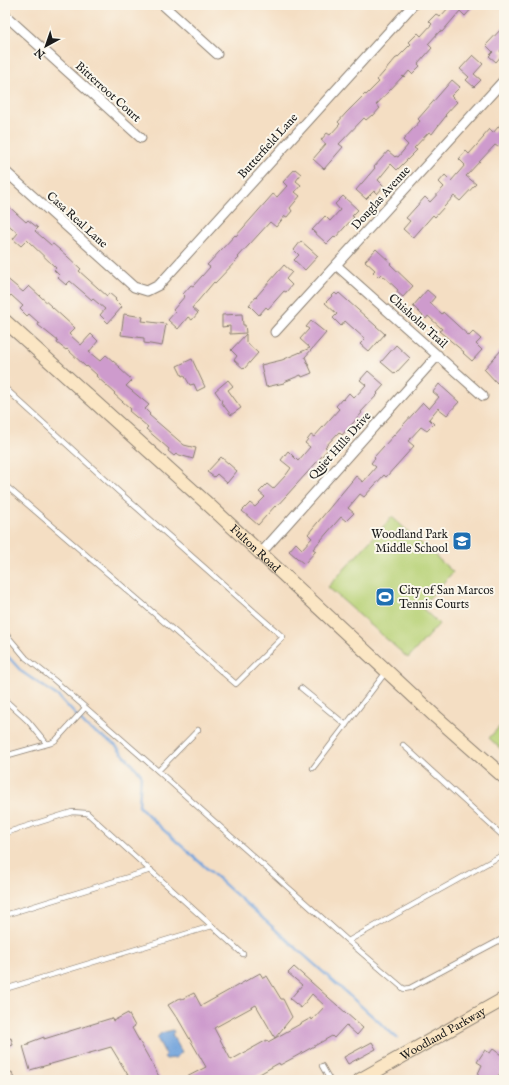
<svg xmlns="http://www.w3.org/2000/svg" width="509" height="1085" viewBox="0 0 509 1085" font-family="'IM FELL English',serif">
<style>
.green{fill:#b8d277;stroke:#6a774a}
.water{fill:#71a3dc;stroke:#46607c}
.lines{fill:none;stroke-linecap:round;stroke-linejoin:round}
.stream{stroke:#71a3dc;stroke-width:2.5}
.building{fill:#ce9bcd}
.lane-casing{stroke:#887d70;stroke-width:6}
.street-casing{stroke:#887d70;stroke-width:11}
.secondary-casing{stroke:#887d70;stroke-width:15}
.lane{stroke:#fff;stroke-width:4.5}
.street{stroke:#fff;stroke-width:9}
.secondary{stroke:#fbe6c4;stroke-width:13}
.labels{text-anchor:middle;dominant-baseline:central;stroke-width:4;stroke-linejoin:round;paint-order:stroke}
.street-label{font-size:12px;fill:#1c1c1c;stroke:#fbf7ec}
.poi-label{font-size:12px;fill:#1c1c1c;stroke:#fbf7ec;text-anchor:end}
</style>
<rect width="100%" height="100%" fill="#fbf7ec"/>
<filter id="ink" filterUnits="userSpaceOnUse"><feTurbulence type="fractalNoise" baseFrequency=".025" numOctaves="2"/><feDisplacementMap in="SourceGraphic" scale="8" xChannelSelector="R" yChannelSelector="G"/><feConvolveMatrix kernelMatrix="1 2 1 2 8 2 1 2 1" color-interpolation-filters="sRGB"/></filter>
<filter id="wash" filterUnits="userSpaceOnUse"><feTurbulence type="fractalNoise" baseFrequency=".012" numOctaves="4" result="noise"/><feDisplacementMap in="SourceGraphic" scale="16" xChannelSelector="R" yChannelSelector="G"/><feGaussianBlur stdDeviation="0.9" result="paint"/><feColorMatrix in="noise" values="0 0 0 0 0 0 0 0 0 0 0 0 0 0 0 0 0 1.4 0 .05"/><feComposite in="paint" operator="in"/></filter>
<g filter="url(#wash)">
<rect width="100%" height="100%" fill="#f4dec3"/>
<!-- green -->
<path class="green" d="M392 517 453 572 421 607 439 624 408 658 328 587Z
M504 722V752L489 738Z"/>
<!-- water -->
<path class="water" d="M173 1030 174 1032 172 1034 182 1052 175 1058 166 1059 164 1057 166 1055 157 1038 161 1033Z"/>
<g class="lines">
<!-- stream -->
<path class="stream" d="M5 653 22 672 59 697 87 727 115 745 141 774 139 806 157 824 397 1038"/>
</g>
<g id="blocks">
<!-- building -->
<path class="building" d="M451 5H475L465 16 460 11 442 32 440 31 428 44 432 48 418 64 420 66 412 74 409 71 404 77 403 76 376 105 380 108 373 116 372 115 366 120 364 118 339 144 343 147 324 169 313 159 326 144 321 140 327 133 330 135 340 124 338 122 346 113 365 94 366 95 379 82 377 80 396 58H397L411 44 409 42 418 33 421 36 432 24 429 21 436 14 440 17Z
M504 26V47L500 51 503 54 496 62 489 56 493 52 486 45Z
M473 55 483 64 474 74 481 80 474 87 466 80 469 77 460 69Z
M452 80 460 87 451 96 457 102 445 115 446 116 438 126 432 134 429 132 414 148 417 150 397 170 391 164 378 180 384 186 377 194 374 191 366 199 356 190 375 168 374 167 388 151 395 157 396 156 398 157 408 145 403 140 420 121 418 119Z
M504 120V141L498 147 495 145 466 176 476 184 460 201 454 196 435 217 433 215 413 238 403 229 410 221 406 218 425 197 430 202 444 187 439 182 445 175 451 181 465 165 459 159 466 151 469 154 484 137 483 136 489 129 493 133Z
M295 169 301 174 296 181 301 185 295 192 300 196 290 208 292 211 287 217 285 216 276 227 270 222 238 257 239 258 215 283 214 282 192 308 198 313 192 320 188 317 178 329 168 320 175 312 173 310 185 296 183 294 191 285 193 286 210 267 207 265 235 235 236 236 273 194 277 197 287 186 283 182Z
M343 196 358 210 352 216 354 217 335 238 334 237 327 244 312 230 325 216 330 221 340 210 335 204Z
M5 203 26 222 28 220 38 228 35 231 51 245 53 244 67 256 81 269 79 271 107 296 109 293 116 299 115 300 122 307 108 323 100 315 105 309 93 299 92 300 70 281 66 285 58 278 60 276 54 270 56 268 27 240 21 246 13 239 18 233 5 222Z
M301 241 318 256 305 270 294 260 299 255 294 250Z
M376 249 391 263 390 264 413 286 403 297 397 292 398 290 381 274 378 277 373 272 375 270 365 261Z
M284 265 292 272 286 279 292 285 286 292 284 291 268 309 266 307 259 315 249 305Z
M5 277 23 292 29 286 75 328 69 334 81 345 91 334 98 341 89 352 100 361 106 355 120 367 119 368 132 380 126 386 149 405 145 409 150 414 149 415 184 445 196 448 193 459 176 454 174 456 168 451 169 449 146 429 148 427 129 411 131 409 114 394 115 393 96 376 97 375 87 366 86 367 67 349 66 350 57 343 58 341 38 325 39 323 29 314 27 316 20 309 23 306 11 295 5 301Z
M427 290 435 297 430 303 442 314 443 312 469 336 473 332 481 339 476 344 482 350 472 361 463 353 464 352 439 331 442 329 428 316 426 319 413 306Z
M335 293 337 295 339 293 385 334 369 352 360 344 365 339 345 321 341 326 333 318 337 314 325 303Z
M124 314 143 317 142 321 166 324 162 346 144 343V338L121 335Z
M242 314 243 325H245L246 333 230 334V326L222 327V315Z
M311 321 326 333 305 357 312 373 302 377 301 375 284 382V383L266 387 261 365 282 360 310 348 300 339 309 329 306 327Z
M246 334V342L258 353 244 369 234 360 237 356 231 350Z
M396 345 410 358 395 374 381 362Z
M504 347V375L497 383 484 369Z
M192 359 205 387 197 391 194 384 190 385 184 375 182 376 177 366Z
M368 371 384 385 377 393 378 394 361 412 362 413 342 435 339 432 325 447 328 449 316 463 276 507 275 506 258 525 242 511 250 503 255 507 265 497 259 492 267 484 273 489 286 475 291 468 281 460 288 451 298 461 310 447 305 443 311 435 314 437 339 409 336 406 342 399 343 400 349 393 354 398 366 385 360 380Z
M228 380 233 386 228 390 241 408 231 415 221 402 222 401 215 391Z
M439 384 459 402 447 415 438 408 429 419 434 424 427 431 421 427 408 441 414 446 386 477 384 475 364 497 360 494 348 508 354 513 346 521 341 517 313 549 316 551 304 564 289 551 296 543 302 549 312 538 308 534 356 476 363 482 376 467 371 463 375 458 374 457 423 403 429 409 439 397 433 392Z
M221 457 237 471 227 483 217 474 214 477 207 472Z
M294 967 363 1028 357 1035 346 1025 334 1038 332 1036 293 1058 280 1065 279 1063 249 1080H181L206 1067 177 1017H176L168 1005 180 998 182 999 194 993 201 1006 260 973 263 978 267 976 281 999H283L292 1017 275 1038 256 1005 214 1028 231 1060 267 1040 268 1042 311 1018 312 1020 325 1006 312 994 301 1008 290 999 302 985 288 973Z
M128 1013 135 1026 132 1028 161 1080H131L111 1047 30 1070 23 1046 29 1045 28 1043 44 1037V1039L112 1018 113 1021Z
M11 1038 13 1045 5 1048V1040Z
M372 1042 376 1049 348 1064 344 1057Z
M493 1049 504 1057V1061L501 1066 504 1068 495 1080H475L482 1065 477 1062 485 1050 490 1053Z
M12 1072 14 1080H5V1074Z"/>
</g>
</g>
<g filter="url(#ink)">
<use href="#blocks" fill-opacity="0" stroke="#887d70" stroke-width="1"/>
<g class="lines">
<defs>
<path id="lane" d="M5 388 118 491 283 637 236 684 5 485
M5 633 26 658 54 680 158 771 348 941 404 989 410 988 504 938
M301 688 346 725
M5 700 28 721 47 744
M403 745 504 837
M5 756 51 743 56 740 85 708
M313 768 386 672
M158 771 198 730
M5 833 72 812 87 813 243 954
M5 915 151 870
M348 941 504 854
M5 989 212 926
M322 1066 330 1080"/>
<path id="street" d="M163 5 217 54
M5 15 141 138
M5 171 134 287 147 291 159 285 413 5
M336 265 483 396
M275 332 504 80
M261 553 438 355"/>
<g id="secondary">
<path id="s1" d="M5 321 210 506 436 717 504 777"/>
<path id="s2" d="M360 1080 504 999"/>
</g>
</defs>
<!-- lane casing -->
<use href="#lane" class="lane-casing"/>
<!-- street casing -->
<use href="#street" class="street-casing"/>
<!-- secondary casing -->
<use href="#secondary" class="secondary-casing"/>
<!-- lane -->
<use href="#lane" class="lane"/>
<!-- street -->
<use href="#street" class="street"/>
<!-- secondary -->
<use href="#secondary" class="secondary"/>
</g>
</g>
<!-- icons -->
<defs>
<symbol id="school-square" viewBox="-11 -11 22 22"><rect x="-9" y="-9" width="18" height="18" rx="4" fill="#1f6fb2" stroke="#fbf7ec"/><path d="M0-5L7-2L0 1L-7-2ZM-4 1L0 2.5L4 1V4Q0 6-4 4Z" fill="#fff"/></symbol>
<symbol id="stadium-square" viewBox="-11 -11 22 22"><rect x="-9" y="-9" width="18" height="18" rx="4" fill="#1f6fb2" stroke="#fbf7ec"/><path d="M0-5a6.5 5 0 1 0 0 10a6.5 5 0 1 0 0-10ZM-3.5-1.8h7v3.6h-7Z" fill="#fff"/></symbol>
</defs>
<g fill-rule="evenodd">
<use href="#school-square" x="451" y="530" width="22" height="22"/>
<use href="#stadium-square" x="374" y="586" width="22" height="22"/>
</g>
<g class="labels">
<!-- street labels -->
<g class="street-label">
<text transform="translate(108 92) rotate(42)">Bitterroot Court</text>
<text transform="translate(268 146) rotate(-48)">Butterfield Lane</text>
<text transform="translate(381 198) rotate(-48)">Douglas Avenue</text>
<text transform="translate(77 220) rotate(42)">Casa Real Lane</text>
<text transform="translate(418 321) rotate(42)">Chisholm Trail</text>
<text transform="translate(340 446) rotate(-48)">Quiet Hills Drive</text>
<text stroke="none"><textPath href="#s1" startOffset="338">Fulton Road</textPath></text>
<text stroke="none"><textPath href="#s2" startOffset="95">Woodland Parkway</textPath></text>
</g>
<!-- poi labels -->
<g class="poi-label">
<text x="448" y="534">Woodland Park<tspan x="448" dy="14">Middle School</tspan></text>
<text x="399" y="590" text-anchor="start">City of San Marcos<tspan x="399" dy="14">Tennis Courts</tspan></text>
</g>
</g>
<!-- margin -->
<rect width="509" height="1085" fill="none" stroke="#fbf7ec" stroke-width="20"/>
<!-- north arrow -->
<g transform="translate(46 46) rotate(220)" stroke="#fbf7ec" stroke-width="3" paint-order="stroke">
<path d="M0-3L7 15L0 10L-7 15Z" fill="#1c1c1c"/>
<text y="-6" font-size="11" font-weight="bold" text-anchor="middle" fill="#1c1c1c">N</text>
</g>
</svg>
